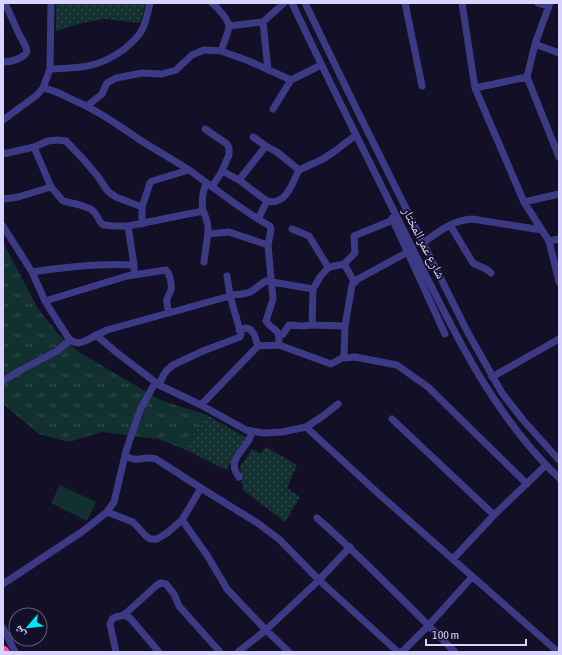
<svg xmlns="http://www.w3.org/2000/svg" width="562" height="655" viewBox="0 0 562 655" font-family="'Asap Condensed','Noto Naskh Arabic',sans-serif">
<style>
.grass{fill:url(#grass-tufts)}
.garden{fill:url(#garden-dots)}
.pitch{fill:#12302f}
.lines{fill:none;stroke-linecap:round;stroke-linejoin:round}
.minor{stroke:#3d3a85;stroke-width:7}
.highway{stroke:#ff4fa3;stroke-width:11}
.labels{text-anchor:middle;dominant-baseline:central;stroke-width:3.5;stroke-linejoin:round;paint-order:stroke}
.street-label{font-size:13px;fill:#d9d4ff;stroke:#130f26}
</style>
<defs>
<pattern id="grass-tufts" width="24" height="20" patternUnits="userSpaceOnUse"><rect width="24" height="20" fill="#12302f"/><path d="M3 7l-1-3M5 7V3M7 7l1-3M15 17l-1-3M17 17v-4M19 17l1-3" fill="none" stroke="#344d4e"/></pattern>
<pattern id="garden-dots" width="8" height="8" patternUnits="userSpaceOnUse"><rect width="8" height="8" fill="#12302f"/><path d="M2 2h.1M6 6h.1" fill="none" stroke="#344d4e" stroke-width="1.8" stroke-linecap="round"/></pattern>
</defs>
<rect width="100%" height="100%" fill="#130f26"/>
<!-- grass -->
<path class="grass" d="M3 242 38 309 60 336 79 352 160 400 207 415 184 449 158 439 102 432 69 442 39 434 3 404Z"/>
<!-- garden -->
<path class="garden" d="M56 3H146L140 23 104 19 82 23 56 31Z
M207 415 247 438 226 470 184 449Z
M266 447 297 465 287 488 300 497 285 522 243 490 240 467 252 449 261 454Z"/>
<!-- pitch -->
<path class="pitch" d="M60 485 96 502 87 521 51 503Z"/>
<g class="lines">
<!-- minor -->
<path class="minor" d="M212 3C217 7 228 19 229 26 229 31 223 45 221 51L249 61 291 80 273 109
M292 3C329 82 368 159 407 237 449 322 489 411 559 478
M305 3 359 114 467 331 502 393 523 420 559 460
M405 3 422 86
M462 3 475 88 524 202 549 241 559 282
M538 3 549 6
M550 3 535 44 527 77 559 157
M263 22 268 70
M229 26 263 22 284 3
M535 44 559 53
M3 62C11 62 22 59 27 52L26 47 19 34 5 3
M50 69C80 68 98 68 123 50 130 44 138 38 142 30 146 22 148 12 150 3
M291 80 321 65
M43 88 50 69 51 3
M475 88 527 77
M87 106 102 94 107 83 116 78 142 73 162 74 176 70 192 55 204 50 221 51
M3 120 37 95 43 88C53 90 62 94 71 99 95 109 115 123 137 138 154 149 172 159 189 170 216 189 241 210 270 226L271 230 268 245 273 299 266 321C274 333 280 326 279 345
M205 129 227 144 229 148V155L222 171
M253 137 266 146 277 152 299 170
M34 147 51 187 63 201 80 205 91 209 95 213 101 223 104 225 114 226H128L203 211
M3 154 34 147 48 141 57 140 66 141 84 160 99 178 106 189 110 193 116 197 142 207
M239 180 266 146
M212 187 222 171 239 180 267 201C286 206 292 184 299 170L323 159 335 151 356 135
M3 199 18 197 51 187
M524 202 559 194
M392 218 445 334
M258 219 267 201
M142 224V207L150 183 152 181 189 170
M450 225 473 263C479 267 486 267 491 273
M3 226 32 272 45 301 60 325 70 340 74 342 79 343 85 341 107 330 230 296
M128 226 134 265V270
M292 229 309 236 328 267H330L344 264 354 281
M208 234 229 232 268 245
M549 241 559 239
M423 243C438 232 453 220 472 219L542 230
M204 262C205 251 208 239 208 228 208 222 205 216 203 210 201 200 203 193 206 183
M344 264 355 253 354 238V236L393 220
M32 272C65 267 100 263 134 265
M230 295C236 294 244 295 250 292 256 289 260 284 266 281L313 289
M45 301 127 276 166 270C170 274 172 284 171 290 170 293 168 296 167 299 166 304 168 308 169 313
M312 325 313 289 320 277 329 267
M96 335 116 352 159 385 201 405 246 430 263 433 282 432 306 427 323 416 338 404
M279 336 283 334 289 325 303 326 312 325 345 326
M258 346 279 345 331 364 344 357 346 358 355 357 397 365 428 387 527 484
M344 357 345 326 352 285 358 279 408 252
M492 377 559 339
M3 381 19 371 57 351 70 340
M159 385 163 376 167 370 173 365 203 351 240 337 241 334 230 296V295L227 276
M201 405 258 346 254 334 250 329 245 328 239 330
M392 419 494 515
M306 427 380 495 558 652
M125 455C137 464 144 455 156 459L201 488 259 524 280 540 319 580 398 652
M239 477C228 463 239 454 247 443 250 439 251 435 252 431
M107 512 133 522 145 535 150 539H157L167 533 182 520 201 488
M317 518C365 560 409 607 455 652
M182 520 207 555 227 589 266 630 289 652
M453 559 494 515 546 465
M3 584 83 531 107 512 114 502 126 451 138 416 141 408 155 383
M124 615 157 585 161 583 166 584 174 594 179 606 220 652
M3 628 15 652
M116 652 110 624 112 619 116 617 124 615 130 618 159 652
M238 652 266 630 319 580 350 547
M402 652 428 626 472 577"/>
<!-- highway -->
<path class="highway" d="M3 651 4 652"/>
</g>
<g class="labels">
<!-- street labels -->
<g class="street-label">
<text transform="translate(424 243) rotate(63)">شارع عمر المختار</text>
</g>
</g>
<!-- border -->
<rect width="562" height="655" fill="none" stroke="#d9d4ff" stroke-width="8"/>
<!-- north arrow -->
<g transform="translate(28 627) rotate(242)"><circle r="19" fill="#130f26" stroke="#625e7d"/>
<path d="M0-3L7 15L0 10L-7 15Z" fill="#00e5ff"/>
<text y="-6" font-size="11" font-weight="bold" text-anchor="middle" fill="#d9d4ff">ش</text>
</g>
<!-- scale -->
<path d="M426 639v6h100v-6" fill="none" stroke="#d9d4ff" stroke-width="2"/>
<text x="432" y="639" font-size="12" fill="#d9d4ff" stroke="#130f26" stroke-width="3" paint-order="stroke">100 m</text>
</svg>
